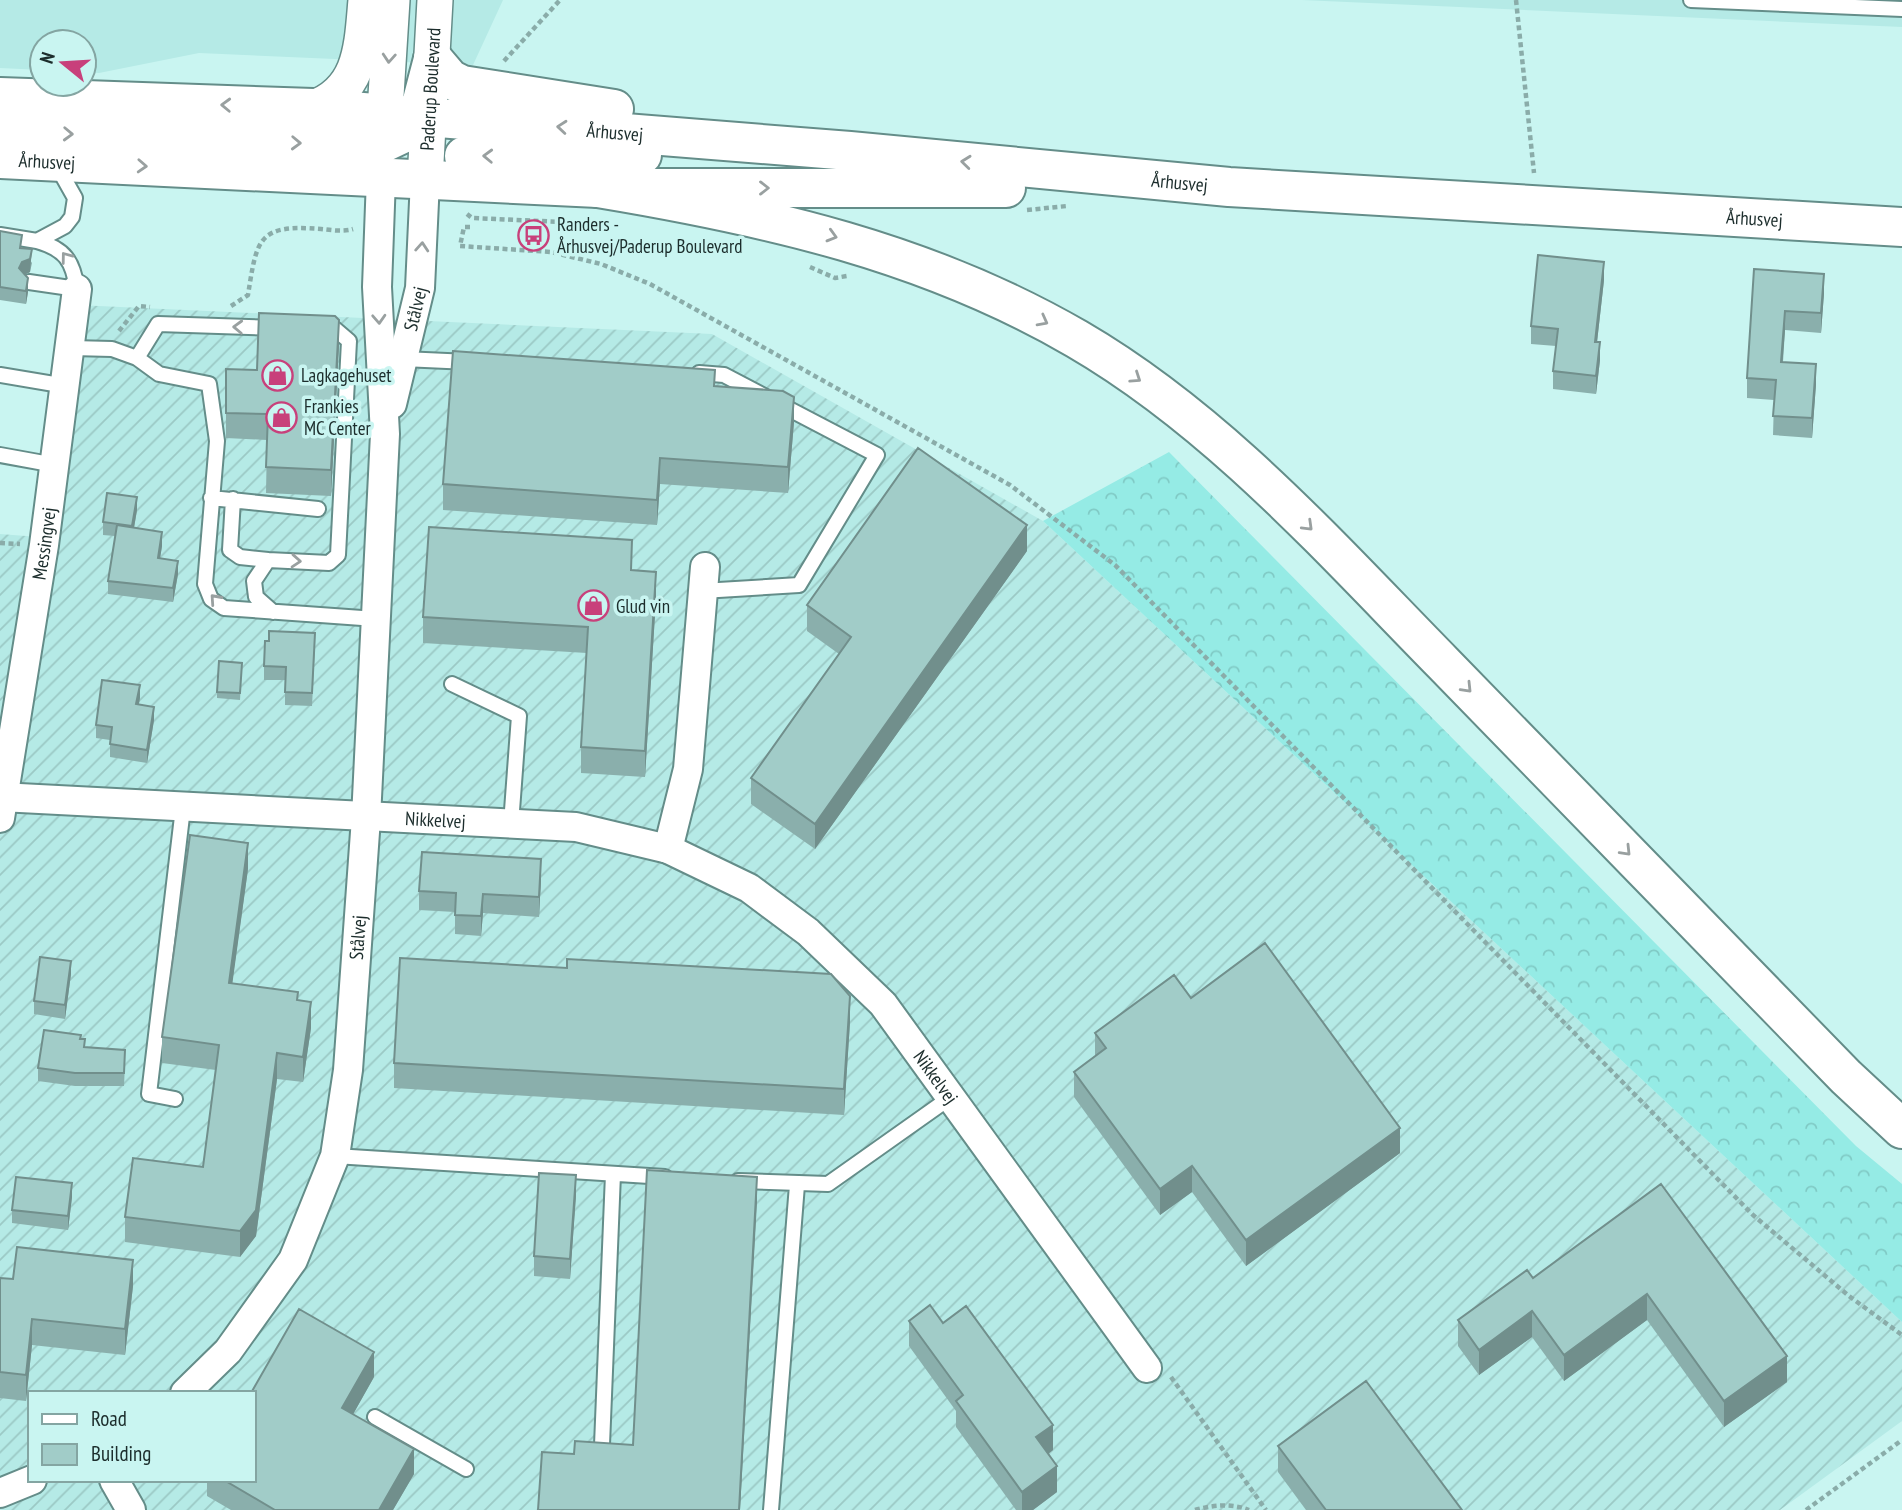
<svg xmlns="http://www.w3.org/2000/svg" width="1902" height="1510" viewBox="0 0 1902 1510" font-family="'PT Sans Narrow',sans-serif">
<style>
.built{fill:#b5eae6}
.industrial{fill:url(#industrial-furrows);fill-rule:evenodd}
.forest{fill:url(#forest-crowns)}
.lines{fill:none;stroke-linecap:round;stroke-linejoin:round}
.service-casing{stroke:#648d89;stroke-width:18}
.minor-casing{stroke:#648d89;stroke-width:32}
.tertiary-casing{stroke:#648d89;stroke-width:38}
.secondary-casing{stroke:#648d89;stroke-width:42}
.motorway-casing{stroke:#648d89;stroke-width:42}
.path{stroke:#8aaca9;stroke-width:4.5;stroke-dasharray:5 3.5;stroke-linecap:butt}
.service{stroke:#fff;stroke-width:14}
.minor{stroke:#fff;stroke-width:28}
.tertiary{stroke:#fff;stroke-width:35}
.secondary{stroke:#fff;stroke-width:38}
.motorway{stroke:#fff;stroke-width:38}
.wall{fill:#8aafac}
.shaded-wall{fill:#718f8c}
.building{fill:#a1ccc8;stroke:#718f8c;stroke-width:2}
.oneway{stroke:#99a0a0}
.labels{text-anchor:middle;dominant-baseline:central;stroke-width:7;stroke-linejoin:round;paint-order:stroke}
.street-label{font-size:19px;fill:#1c2d2c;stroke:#c9f5f1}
.poi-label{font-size:19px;fill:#1c2d2c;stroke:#c9f5f1;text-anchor:start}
</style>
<defs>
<pattern id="industrial-furrows" width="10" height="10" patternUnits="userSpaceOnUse" patternTransform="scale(1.75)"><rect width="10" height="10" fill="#b5eae6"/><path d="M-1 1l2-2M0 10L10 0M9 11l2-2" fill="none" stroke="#9bc9c5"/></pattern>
<pattern id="forest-crowns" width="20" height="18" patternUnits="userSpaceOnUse" patternTransform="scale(1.75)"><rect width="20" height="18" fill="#95ebe5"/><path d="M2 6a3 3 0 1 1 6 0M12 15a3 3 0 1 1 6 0" fill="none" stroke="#80cac5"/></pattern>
</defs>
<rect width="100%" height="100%" fill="#c9f5f1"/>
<!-- built -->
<path class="built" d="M0 0H503L473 65 199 53 99 73 84 72V42H42V70L0 68Z
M1302 0H1902V27Z"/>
<!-- industrial -->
<path class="industrial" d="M77 305 712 334 1043 521 1902 1322V1421L1780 1510H0V534L39 537ZM30 1393H254V1480H30Z"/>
<!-- forest -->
<path class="forest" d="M1169 452 1856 1146 1902 1184V1322L1043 521Z"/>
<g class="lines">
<defs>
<path id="service" d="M1691 0 1902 9
M0 235 37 241 65 226 72 217 75 198 57 166
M29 282 77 289C73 261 65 249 37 241
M72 348 112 349 137 358 159 374 209 384 217 441 205 584 211 599 224 608 376 619
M137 358 158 324 277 328
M403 359 469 362
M699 373 724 375 877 455 799 585 702 591
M0 375 66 386
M0 455 55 465
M211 498 318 509
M233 499 230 550 240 557 268 560
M273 612 256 597 254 581 268 560 329 563 338 555 349 341 335 329H322
M452 684 519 716 511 824
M175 1099 149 1094 183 808
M335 1156 665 1177
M738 1181 828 1184 951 1097
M375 1417 466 1469
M602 1445 613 1174
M771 1510 797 1185"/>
<g id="minor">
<path id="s1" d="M392 404 420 288 425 180"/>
<path id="s2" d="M0 797 576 827 668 849 749 888 808 932 883 1004 1147 1368"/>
<path id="s3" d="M0 818 44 545 77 289"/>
<path d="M668 849 688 769 705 567"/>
<path id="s4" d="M185 1393 228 1351 293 1260 335 1156 348 1070 366 818 385 434 377 287 381 178"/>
<path d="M114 1480 131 1510"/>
<path d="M0 1493 32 1480"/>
</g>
<g id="tertiary">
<path d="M313 108C362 91 362 45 366 0"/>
<path d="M383 143 392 0"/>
<path id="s5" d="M425 180 435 0"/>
</g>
<g id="secondary">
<path d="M433 59 450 79 462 85 614 109"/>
<path id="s6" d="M0 97 313 108 850 151 1229 187 1902 227"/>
<path d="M0 132 320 144 383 143 402 134 418 116 433 59"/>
<path d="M464 156 642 155"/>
<path id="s7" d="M0 159 598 188H1006"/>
</g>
<path id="motorway" d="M598 188C767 216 927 252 1077 339 1218 421 1330 548 1443 663 1577 801 1712 939 1846 1077L1902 1129"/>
</defs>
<!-- service casing -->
<use href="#service" class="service-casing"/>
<!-- minor casing -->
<use href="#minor" class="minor-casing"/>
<!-- tertiary casing -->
<use href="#tertiary" class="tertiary-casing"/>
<!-- secondary casing -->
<use href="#secondary" class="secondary-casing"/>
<!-- motorway casing -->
<use href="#motorway" class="motorway-casing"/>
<!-- path -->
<path class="path" d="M1516 0 1534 173
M504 61 560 0
M1027 210 1067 206
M467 214 472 218 607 224
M470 227H464L460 246 551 252 601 264 650 284 1010 485 1115 565 1753 1215 1849 1296 1902 1335
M810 267 835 278 847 276
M231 306 248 295C257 238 258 224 321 229 331 230 343 232 353 229
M119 331 139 306 150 307
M0 543 20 544
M1171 1377 1266 1510
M1195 1510C1213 1505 1231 1503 1249 1510
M1806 1510 1902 1440"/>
<!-- service -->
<use href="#service" class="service"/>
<!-- minor -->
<use href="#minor" class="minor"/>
<!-- tertiary -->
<use href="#tertiary" class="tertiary"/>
<!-- secondary -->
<use href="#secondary" class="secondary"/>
<!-- motorway -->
<use href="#motorway" class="motorway"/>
</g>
<!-- wall -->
<path class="wall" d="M0 231 22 248 32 263 30 272 25 275 28 292 26 304 0 300Z
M1754 269 1824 293 1821 333 1785 330 1783 362 1816 384 1812 438 1773 435 1774 400 1747 398V378Z
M1604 280 1597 342 1600 360 1596 394 1553 389V371L1556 346 1531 344V326Z
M339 345 331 496 266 493 267 440 226 438V369L257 370Z
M715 386 794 422 788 493 660 484 657 525 443 510V484Z
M137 510 134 528 162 546 160 558 178 574 173 602 108 594V581L115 536 103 535V522Z
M1027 551 815 849 751 804V778L839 654 807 631V605Z
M632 570 656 598 645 777 581 773V747L587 653 423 643V617Z
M315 646 312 706 285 705V680H264V666Z
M242 663 240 700 217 698V692Z
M140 698 139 704 154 720 147 763 110 757V740L96 738V725Z
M248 869 232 983 298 1000 311 1028 303 1082 277 1079 256 1236 240 1257 125 1242V1217L203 1167 216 1070 162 1063V1037Z
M541 878 539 917 483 913 481 936 455 934V912L419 910V891Z
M567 968 850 1022 844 1115 394 1088V1063Z
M71 974 65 1019 34 1014V1001Z
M1191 998 1400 1153 1246 1266 1192 1192 1160 1215 1074 1097V1072L1095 1056V1033Z
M81 1039 85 1048 125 1063 124 1086H75L38 1081V1068Z
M1661 1184 1787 1382 1724 1427 1647 1320 1564 1381 1532 1337 1479 1375 1458 1346V1320L1533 1278Z
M576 1195 570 1279 534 1276V1256Z
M72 1197 68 1230 12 1223V1210Z
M0 1278 133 1286 125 1355 32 1345 26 1401 0 1398Z
M909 1321 943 1323 1053 1450 1048 1454 1057 1492 1033 1510H1016L956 1427V1411L909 1346Z
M374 1377 353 1414 414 1474 393 1510H231L207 1496V1480H254Z
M1278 1446 1462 1510H1306L1278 1472Z"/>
<!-- shaded-wall -->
<path class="shaded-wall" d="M32 249 30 272 22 276 19 268 22 262Z
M1604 262V280L1595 360V342Z
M1824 274V293L1821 333V313Z
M28 278V292L26 304V291Z
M1785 311V330L1781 381V362Z
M339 320V345L331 496V470Z
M1600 342V360L1596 394V376Z
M1816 364V384L1812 438V418Z
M794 397V422L788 493V467Z
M660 458V484L657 525V500Z
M137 497V510L132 539V526Z
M1027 525V551L815 849V824Z
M162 532V546L158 571V558Z
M178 561V574L173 602V588Z
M656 572V598L645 777V751Z
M140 685V698L136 717V704Z
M154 707V720L147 763V750Z
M248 843V869L229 1008V983Z
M541 859V878L539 917V897Z
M483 894V913L481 936V916Z
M71 961V974L65 1019V1005Z
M850 996V1022L844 1115V1089Z
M311 1002V1028L303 1082V1057Z
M277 1053V1079L256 1236 240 1257V1231Z
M1400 1128V1153L1246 1266V1240Z
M1192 1166V1192L1160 1215V1189Z
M576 1175V1195L570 1279V1259Z
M757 1177V1202L740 1510H739Z
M72 1183V1197L68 1230V1216Z
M133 1260V1286L125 1355V1329Z
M1647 1294V1320L1564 1381V1355Z
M1532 1311V1337L1479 1375V1350Z
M32 1319V1345L26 1401V1375Z
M374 1352V1377L342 1434V1408Z
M1787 1356V1382L1724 1427V1401Z
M1053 1425V1450L1036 1463V1437Z
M414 1449V1474L393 1510H379Z
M1057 1466V1492L1033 1510H1022V1492Z"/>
<!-- building -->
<path class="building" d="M0 231 22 235 20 248 32 249 30 259 22 262 19 268 28 278 26 291 0 287Z
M1538 255 1604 262 1595 342H1600L1596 376 1553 371 1558 329 1531 326Z
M1754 269 1824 274 1821 313 1785 311 1781 362 1816 364 1812 418 1773 416 1776 380 1747 378Z
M259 313 335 316 339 320 331 470 266 467 268 414 226 413V369L257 370Z
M453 351 715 370 714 386 783 391 794 397 788 467 660 458 657 500 443 484Z
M918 448 1027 525 815 824 751 778 851 637 807 605Z
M107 493 137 497 132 526 103 522Z
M117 525 162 532 158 558 178 561 173 588 108 581Z
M429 527 632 540 631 570 656 572 645 751 581 747 588 627 423 617Z
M269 631 315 633 312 693 285 692 286 667 264 666 265 641H269Z
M219 661 242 663 240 693 217 692Z
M102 680 140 685 136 704 154 707 147 750 110 744 112 727 96 725Z
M190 835 248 843 229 983 298 992 297 1000 311 1002 303 1057 277 1053 256 1210 240 1231 125 1217 133 1158 203 1167 219 1045 162 1037Z
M422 852 541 859 539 897 483 894 481 916 455 915 456 893 419 891Z
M1265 943 1400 1128 1246 1240 1192 1166 1160 1189 1074 1072 1106 1048 1095 1033 1174 975 1191 998Z
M40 957 71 961 65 1005 34 1001Z
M400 958 567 968V959L831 974 850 996 844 1089 394 1063Z
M44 1030 81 1035 80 1039H85L84 1047 125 1050 124 1073H75L38 1068Z
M647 1170 757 1177 739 1510H538L542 1452 574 1454 575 1441 633 1445Z
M539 1173 576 1175 570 1259 534 1256Z
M16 1177 72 1183 68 1216 12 1210Z
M1661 1184 1787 1356 1724 1401 1647 1294 1564 1355 1532 1311 1479 1350 1458 1320 1527 1270 1533 1278Z
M17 1247 133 1260 125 1329 32 1319 26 1375 0 1372V1278L13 1279Z
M930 1305 943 1323 966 1306 1053 1425 1036 1437 1057 1466 1022 1492 956 1401 963 1395 909 1321Z
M299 1309 374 1352 342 1408 414 1449 379 1510H275L224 1480H254V1393H251Z
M1366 1381 1462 1510H1326L1278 1446Z"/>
<!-- one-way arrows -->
<defs><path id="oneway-chevron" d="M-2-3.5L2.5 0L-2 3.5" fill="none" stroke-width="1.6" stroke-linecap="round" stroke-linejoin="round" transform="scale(1.75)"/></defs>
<g class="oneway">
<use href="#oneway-chevron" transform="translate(389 58) rotate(94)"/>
<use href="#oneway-chevron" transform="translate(226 105) rotate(-178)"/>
<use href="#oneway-chevron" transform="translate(562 127) rotate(-175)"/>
<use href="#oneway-chevron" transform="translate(68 134) rotate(2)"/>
<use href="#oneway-chevron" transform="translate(296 143) rotate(2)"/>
<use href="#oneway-chevron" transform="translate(488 156) rotate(-178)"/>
<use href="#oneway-chevron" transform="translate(966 162) rotate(-174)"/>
<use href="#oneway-chevron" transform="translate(142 166) rotate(3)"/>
<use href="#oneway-chevron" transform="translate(764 188)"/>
<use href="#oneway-chevron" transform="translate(832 236) rotate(16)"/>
<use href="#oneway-chevron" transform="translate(422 247) rotate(-86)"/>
<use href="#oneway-chevron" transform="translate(66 257) rotate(-127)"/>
<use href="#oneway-chevron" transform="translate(379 319) rotate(87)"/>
<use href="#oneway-chevron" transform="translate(1043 321) rotate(28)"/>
<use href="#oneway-chevron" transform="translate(238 327) rotate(-178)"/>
<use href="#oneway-chevron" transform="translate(1136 378) rotate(34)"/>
<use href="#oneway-chevron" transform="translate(1308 526) rotate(44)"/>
<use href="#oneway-chevron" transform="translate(296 561) rotate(4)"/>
<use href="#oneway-chevron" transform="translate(215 599) rotate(-132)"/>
<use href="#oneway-chevron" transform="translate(1467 688) rotate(46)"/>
<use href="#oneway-chevron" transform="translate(1626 851) rotate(46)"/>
</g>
<!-- icons -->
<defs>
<symbol id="bus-ring" viewBox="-11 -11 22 22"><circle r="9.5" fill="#c9f5f1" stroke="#c8407b" stroke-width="1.5"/><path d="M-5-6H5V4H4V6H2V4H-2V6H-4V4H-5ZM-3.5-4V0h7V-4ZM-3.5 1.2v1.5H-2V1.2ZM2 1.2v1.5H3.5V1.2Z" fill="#c8407b"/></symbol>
<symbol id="shop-ring" viewBox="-11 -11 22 22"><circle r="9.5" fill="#c9f5f1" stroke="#c8407b" stroke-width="1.5"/><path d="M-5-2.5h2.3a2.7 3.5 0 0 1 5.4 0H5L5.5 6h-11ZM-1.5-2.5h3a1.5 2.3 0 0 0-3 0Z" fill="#c8407b"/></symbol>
</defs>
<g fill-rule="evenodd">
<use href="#bus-ring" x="516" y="218" width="35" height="35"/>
<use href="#shop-ring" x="260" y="358" width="35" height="35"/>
<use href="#shop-ring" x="264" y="400" width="35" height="35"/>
<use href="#shop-ring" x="576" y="588" width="35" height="35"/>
</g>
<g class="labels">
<!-- street labels -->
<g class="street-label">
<text stroke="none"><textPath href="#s5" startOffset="91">Paderup Boulevard</textPath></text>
<text stroke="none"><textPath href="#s6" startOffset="616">Århusvej</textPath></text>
<text stroke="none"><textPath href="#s7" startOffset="47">Århusvej</textPath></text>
<text stroke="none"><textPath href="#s6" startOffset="1183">Århusvej</textPath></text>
<text stroke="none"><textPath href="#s6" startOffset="1759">Århusvej</textPath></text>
<text stroke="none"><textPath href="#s1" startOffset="98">Stålvej</textPath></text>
<text stroke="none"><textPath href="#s3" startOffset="278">Messingvej</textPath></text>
<text stroke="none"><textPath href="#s2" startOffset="436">Nikkelvej</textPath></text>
<text stroke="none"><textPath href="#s4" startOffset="504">Stålvej</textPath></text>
<text stroke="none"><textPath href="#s2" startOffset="1029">Nikkelvej</textPath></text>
</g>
<!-- poi labels -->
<g class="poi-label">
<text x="557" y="224">Randers -<tspan x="557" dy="22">Århusvej/Paderup Boulevard</tspan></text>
<text x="301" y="375">Lagkagehuset</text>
<text x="304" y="406">Frankies<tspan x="304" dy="22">MC Center</tspan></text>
<text x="616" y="606">Glud vin</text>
</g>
</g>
<!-- legend -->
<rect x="28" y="1391" width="228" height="91" fill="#c9f5f1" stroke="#84a5a2" stroke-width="2"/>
<rect x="42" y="1414" width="35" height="10" fill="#ffffff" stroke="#84a5a2" stroke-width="2"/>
<text x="91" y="1426" font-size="21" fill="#1c2d2c">Road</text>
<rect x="42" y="1444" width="35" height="21" fill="#a1ccc8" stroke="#84a5a2" stroke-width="2"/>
<text x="91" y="1461" font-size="21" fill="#1c2d2c">Building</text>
<!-- north arrow -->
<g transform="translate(63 63) rotate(288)"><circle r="33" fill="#c9f5f1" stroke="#84a5a2" stroke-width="2"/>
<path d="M0-5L12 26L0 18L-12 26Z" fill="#c8407b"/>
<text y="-10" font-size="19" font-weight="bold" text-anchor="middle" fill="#1c2d2c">N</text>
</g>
</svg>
